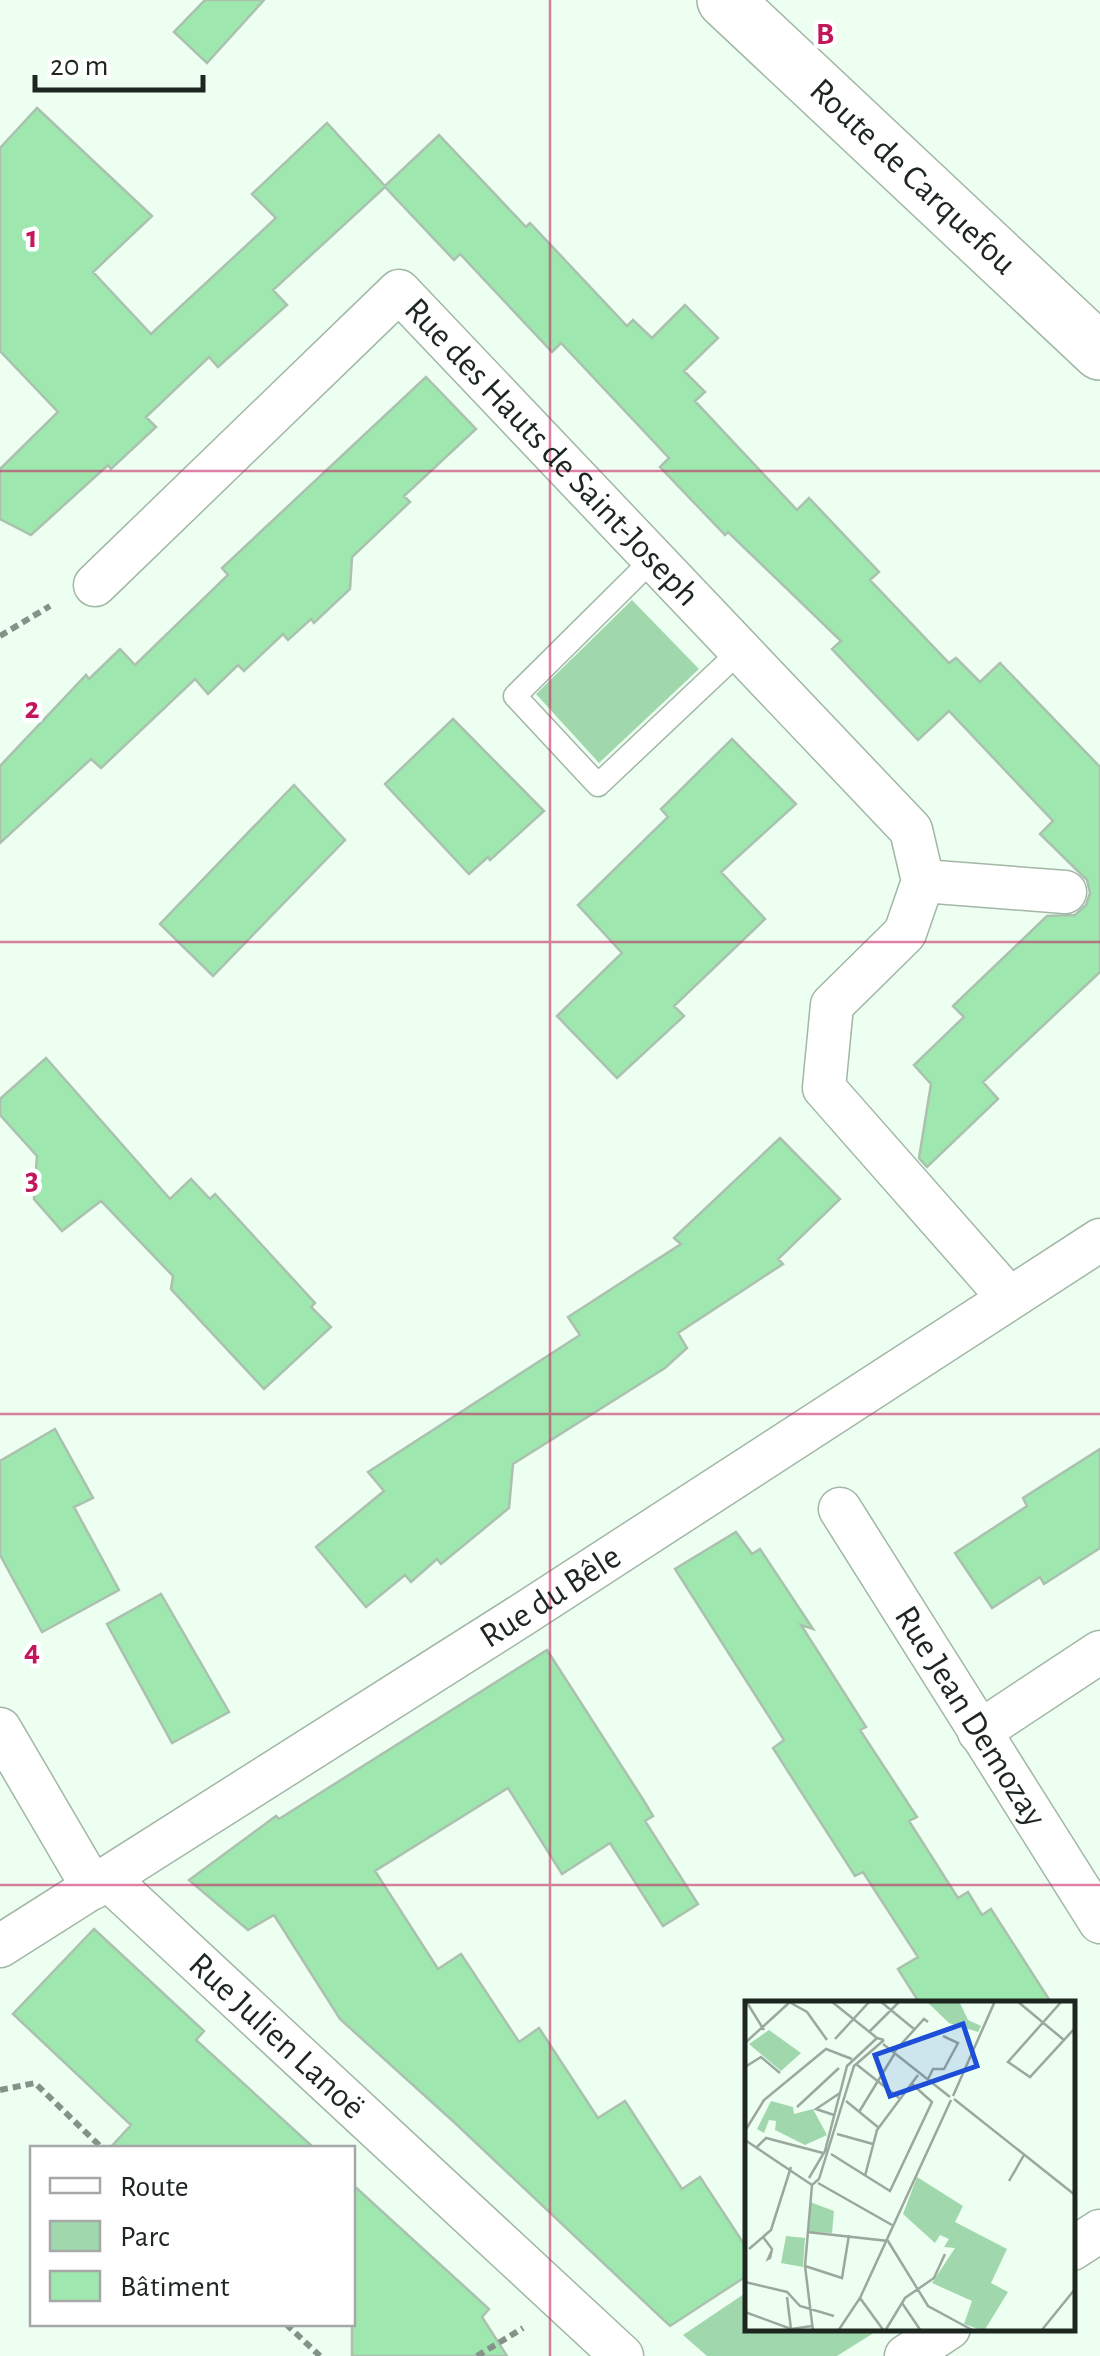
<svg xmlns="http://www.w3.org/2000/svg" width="1100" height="2356" viewBox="0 0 1100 2356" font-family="'Alegreya Sans',sans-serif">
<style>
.green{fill:#a0d7ac}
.building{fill:#9ee8af;stroke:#abc1af;stroke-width:2.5}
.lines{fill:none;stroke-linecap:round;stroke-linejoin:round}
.lane-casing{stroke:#a2b7a6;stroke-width:25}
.street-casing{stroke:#a2b7a6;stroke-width:45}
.secondary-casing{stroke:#a2b7a6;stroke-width:58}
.path{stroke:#859287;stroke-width:6;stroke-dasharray:8 5;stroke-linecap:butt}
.lane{stroke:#fff;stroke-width:22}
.street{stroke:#fff;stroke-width:42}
.secondary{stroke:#fff;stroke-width:55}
.grid{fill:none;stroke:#c2185b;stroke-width:2.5;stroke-opacity:0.55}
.labels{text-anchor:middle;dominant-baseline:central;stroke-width:9;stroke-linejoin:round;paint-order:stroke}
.street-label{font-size:35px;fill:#1e2620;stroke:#fff}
.inset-road{fill:none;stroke:#9aa89d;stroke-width:2.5}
.view{fill:#1d4ed8;fill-opacity:0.15;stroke:#1d4ed8;stroke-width:5}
.inset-edge{fill:none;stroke:#1e2620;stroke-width:5}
.grid-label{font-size:32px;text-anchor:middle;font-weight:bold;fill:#c2185b;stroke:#fff;stroke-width:9;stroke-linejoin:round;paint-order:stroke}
</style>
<rect width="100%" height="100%" fill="#edfff0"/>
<!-- green -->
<path class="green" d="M632 600 699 669 599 763 536 694Z
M747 2292 748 2328 880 2329 837 2356H707L683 2335Z"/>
<!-- building -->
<path class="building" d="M205 0H264L207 63 174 32Z
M37 108 152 216 93 272 151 334 276 218 252 194 327 123 385 186 439 135 526 227 530 223 627 326 633 320 652 338 685 305 718 338 684 371 705 392 695 401 797 510 809 498 879 572 870 580 949 663 956 658 980 682 1000 663 1100 767V972L983 1082 998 1099 927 1167 919 1158 931 1084 914 1065 964 1017 953 1006 1047 916 1075 915 1086 905 1090 893 1087 880 1040 834 1053 821 949 711 918 740 832 649 841 641 728 532 725 535 660 467 669 458 561 343 552 352 460 254 454 260 385 187 273 290 287 305 218 367 209 357 146 417 156 427 111 469 108 465 31 535 0 519V469L58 412 0 351V148Z
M426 377 476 429 404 496 410 502 352 557 350 589 314 623 311 619 288 640 283 634 244 671 238 665 208 694 195 679 101 768 91 759 0 843V766L86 675 89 679 120 649 135 665 228 575 222 568Z
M453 719 544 811 490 860 488 857 469 874 385 784Z
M732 739 796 804 721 872 765 919 674 1006 684 1016 617 1078 557 1016 622 953 578 905 668 817 661 809Z
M294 785 345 840 213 976 160 924Z
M46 1058 170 1199 191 1179 210 1199 215 1194 315 1303 311 1307 331 1327 264 1389 171 1289 173 1276 101 1201 62 1231 34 1199 37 1156 0 1115V1099Z
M780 1138 840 1199 778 1259 783 1264 678 1333 687 1348 665 1368 513 1464 509 1508 441 1564 437 1559 411 1582 405 1575 366 1607 316 1547 384 1491 368 1472 580 1335 568 1317 681 1244 674 1238Z
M55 1429 93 1498 74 1507 119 1590 42 1632 0 1555V1461Z
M1100 1449V1548L1044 1584 1040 1577 992 1608 955 1553 1027 1506 1023 1498Z
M736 1532 752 1554 760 1549 813 1629 801 1625 866 1727 860 1730 917 1817 909 1821 958 1898 968 1892 982 1915 991 1909 1052 2004H920L898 1969 918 1957 863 1872 855 1876 773 1748 784 1740 675 1569Z
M161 1594 229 1712 172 1743 107 1624Z
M547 1650 644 1801 653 1816 645 1821 698 1904 663 1926 610 1843 562 1874 508 1788 375 1871 438 1969 461 1954 519 2042 539 2028 598 2118 625 2101 682 2189 700 2177 748 2250V2275L670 2326 455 2123 340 2019 274 1915 248 1930 189 1880 276 1816 279 1819Z
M94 1929 204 2031 196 2040 314 2148H110L131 2125 13 2014Z
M352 2184 489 2309 482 2317 507 2356H352Z"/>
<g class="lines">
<defs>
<path id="lane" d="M653 559 515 696 598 785 741 650"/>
<g id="street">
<path id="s1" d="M95 585 399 291 911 830 923 881 905 933 832 1005 824 1088 1009 1298"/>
<path d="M923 881 1065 892"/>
<path id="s2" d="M840 1509 1100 1922"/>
<path d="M0 1729 93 1888"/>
<path d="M979 1732 1100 1652"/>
<path id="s3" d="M107 1878 622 2356"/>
<path id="s4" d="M0 1946 525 1613 1100 1240"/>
<path d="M1072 2249 1100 2231"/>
<path d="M906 2356 949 2328"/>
</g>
<g id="secondary">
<path id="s5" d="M725 0 1100 352"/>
</g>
</defs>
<!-- lane casing -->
<use href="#lane" class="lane-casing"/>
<!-- street casing -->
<use href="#street" class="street-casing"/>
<!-- secondary casing -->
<use href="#secondary" class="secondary-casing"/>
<!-- path -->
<path class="path" d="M0 636 50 606
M0 2090 35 2083 102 2148
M286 2324 320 2356
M477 2356 523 2328"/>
<!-- lane -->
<use href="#lane" class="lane"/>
<!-- street -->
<use href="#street" class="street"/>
<!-- secondary -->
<use href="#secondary" class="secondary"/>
</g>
<!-- grid -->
<path class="grid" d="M550 0V2356M0 471H1100M0 942H1100M0 1414H1100M0 1885H1100"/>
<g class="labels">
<!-- street labels -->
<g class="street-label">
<text stroke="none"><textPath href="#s5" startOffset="258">Route de Carquefou</textPath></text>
<text stroke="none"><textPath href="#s1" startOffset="645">Rue des Hauts de Saint-Joseph</textPath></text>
<text stroke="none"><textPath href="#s4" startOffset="652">Rue du Bêle</textPath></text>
<text stroke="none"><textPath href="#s2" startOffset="245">Rue Jean Demozay</textPath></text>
<text stroke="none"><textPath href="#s3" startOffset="232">Rue Julien Lanoë</textPath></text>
</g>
</g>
<!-- overview -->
<g transform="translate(745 2001)">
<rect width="330" height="330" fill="#edfff0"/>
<path d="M181 0H214L223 19 236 25 233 31 204 22ZM24 29 56 52 36 70 4 43ZM26 100 48 106 49 113 68 108 82 134 60 144 30 129 31 120 24 119 19 132 12 128ZM172 176 218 205 210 221 262 248 246 282 263 291 239 330 219 323 227 300 187 282 210 247 199 246 204 238 195 234 190 242 158 213ZM65 201 89 210 87 232 64 231ZM41 235 60 237 58 266 36 262Z" fill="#a0d7ac"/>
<path class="inset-road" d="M1 0 19 29M86 0 132 37M135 0 169 28M272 0 319 39M317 0 263 61 285 76 330 27M46 2 62 11 82 39M124 31 155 0M90 38 125 0M0 42 46 0M138 43 205 96M149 51 179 18 183 21M111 63 154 97M0 66 16 56 35 72M183 78 188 68H199L213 42 198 35M208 95 250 0M209 98 330 194M101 100 134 127M52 106 94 67M114 111 150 52M89 114 71 108 95 92M0 130 19 99 81 48 107 58M92 133 128 143M0 139 67 184 74 178M12 146 21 137 78 152M86 153 145 190 187 101 166 82M120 175 132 129 173 74M64 177 80 150 102 65 132 37 139 39M74 178 109 65 139 39M264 180 279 154M73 182 147 224M67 184 60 265 68 330M62 231 143 240 183 305 229 330M18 236 27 248 25 257 23 258 27 249M4 248 26 229 46 166M60 265 97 277 104 234M0 281 42 291 55 305 89 315M42 296 46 328M115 297 139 330M157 302 176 330M0 311 46 328 67 325M93 330 115 297 206 99M140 330 160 297 189 277 200 253M296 330 330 288"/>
<path class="view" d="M218 23 232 65 145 95 130 54Z"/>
<rect width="330" height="330" class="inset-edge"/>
</g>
<g class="grid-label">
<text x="825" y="44">B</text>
<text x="32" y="247">1</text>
<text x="32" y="718">2</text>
<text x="32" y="1189">3</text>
<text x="32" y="1661">4</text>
</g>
<!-- legend -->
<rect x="30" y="2146" width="325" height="180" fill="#ffffff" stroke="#a5a8a6" stroke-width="2.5"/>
<rect x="50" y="2178" width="50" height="15" fill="#ffffff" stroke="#a5a8a6" stroke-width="2.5"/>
<text x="120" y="2196" font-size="30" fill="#1e2620">Route</text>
<rect x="50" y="2221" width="50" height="30" fill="#a0d7ac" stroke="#a5a8a6" stroke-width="2.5"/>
<text x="120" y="2246" font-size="30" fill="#1e2620">Parc</text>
<rect x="50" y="2271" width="50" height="30" fill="#9ee8af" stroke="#a5a8a6" stroke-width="2.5"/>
<text x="120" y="2296" font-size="30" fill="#1e2620">Bâtiment</text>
<!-- scale -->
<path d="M35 75v15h168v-15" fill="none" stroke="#1e2620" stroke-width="5"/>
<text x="50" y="75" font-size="30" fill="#1e2620" stroke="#ffffff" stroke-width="8" paint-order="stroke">20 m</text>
</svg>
